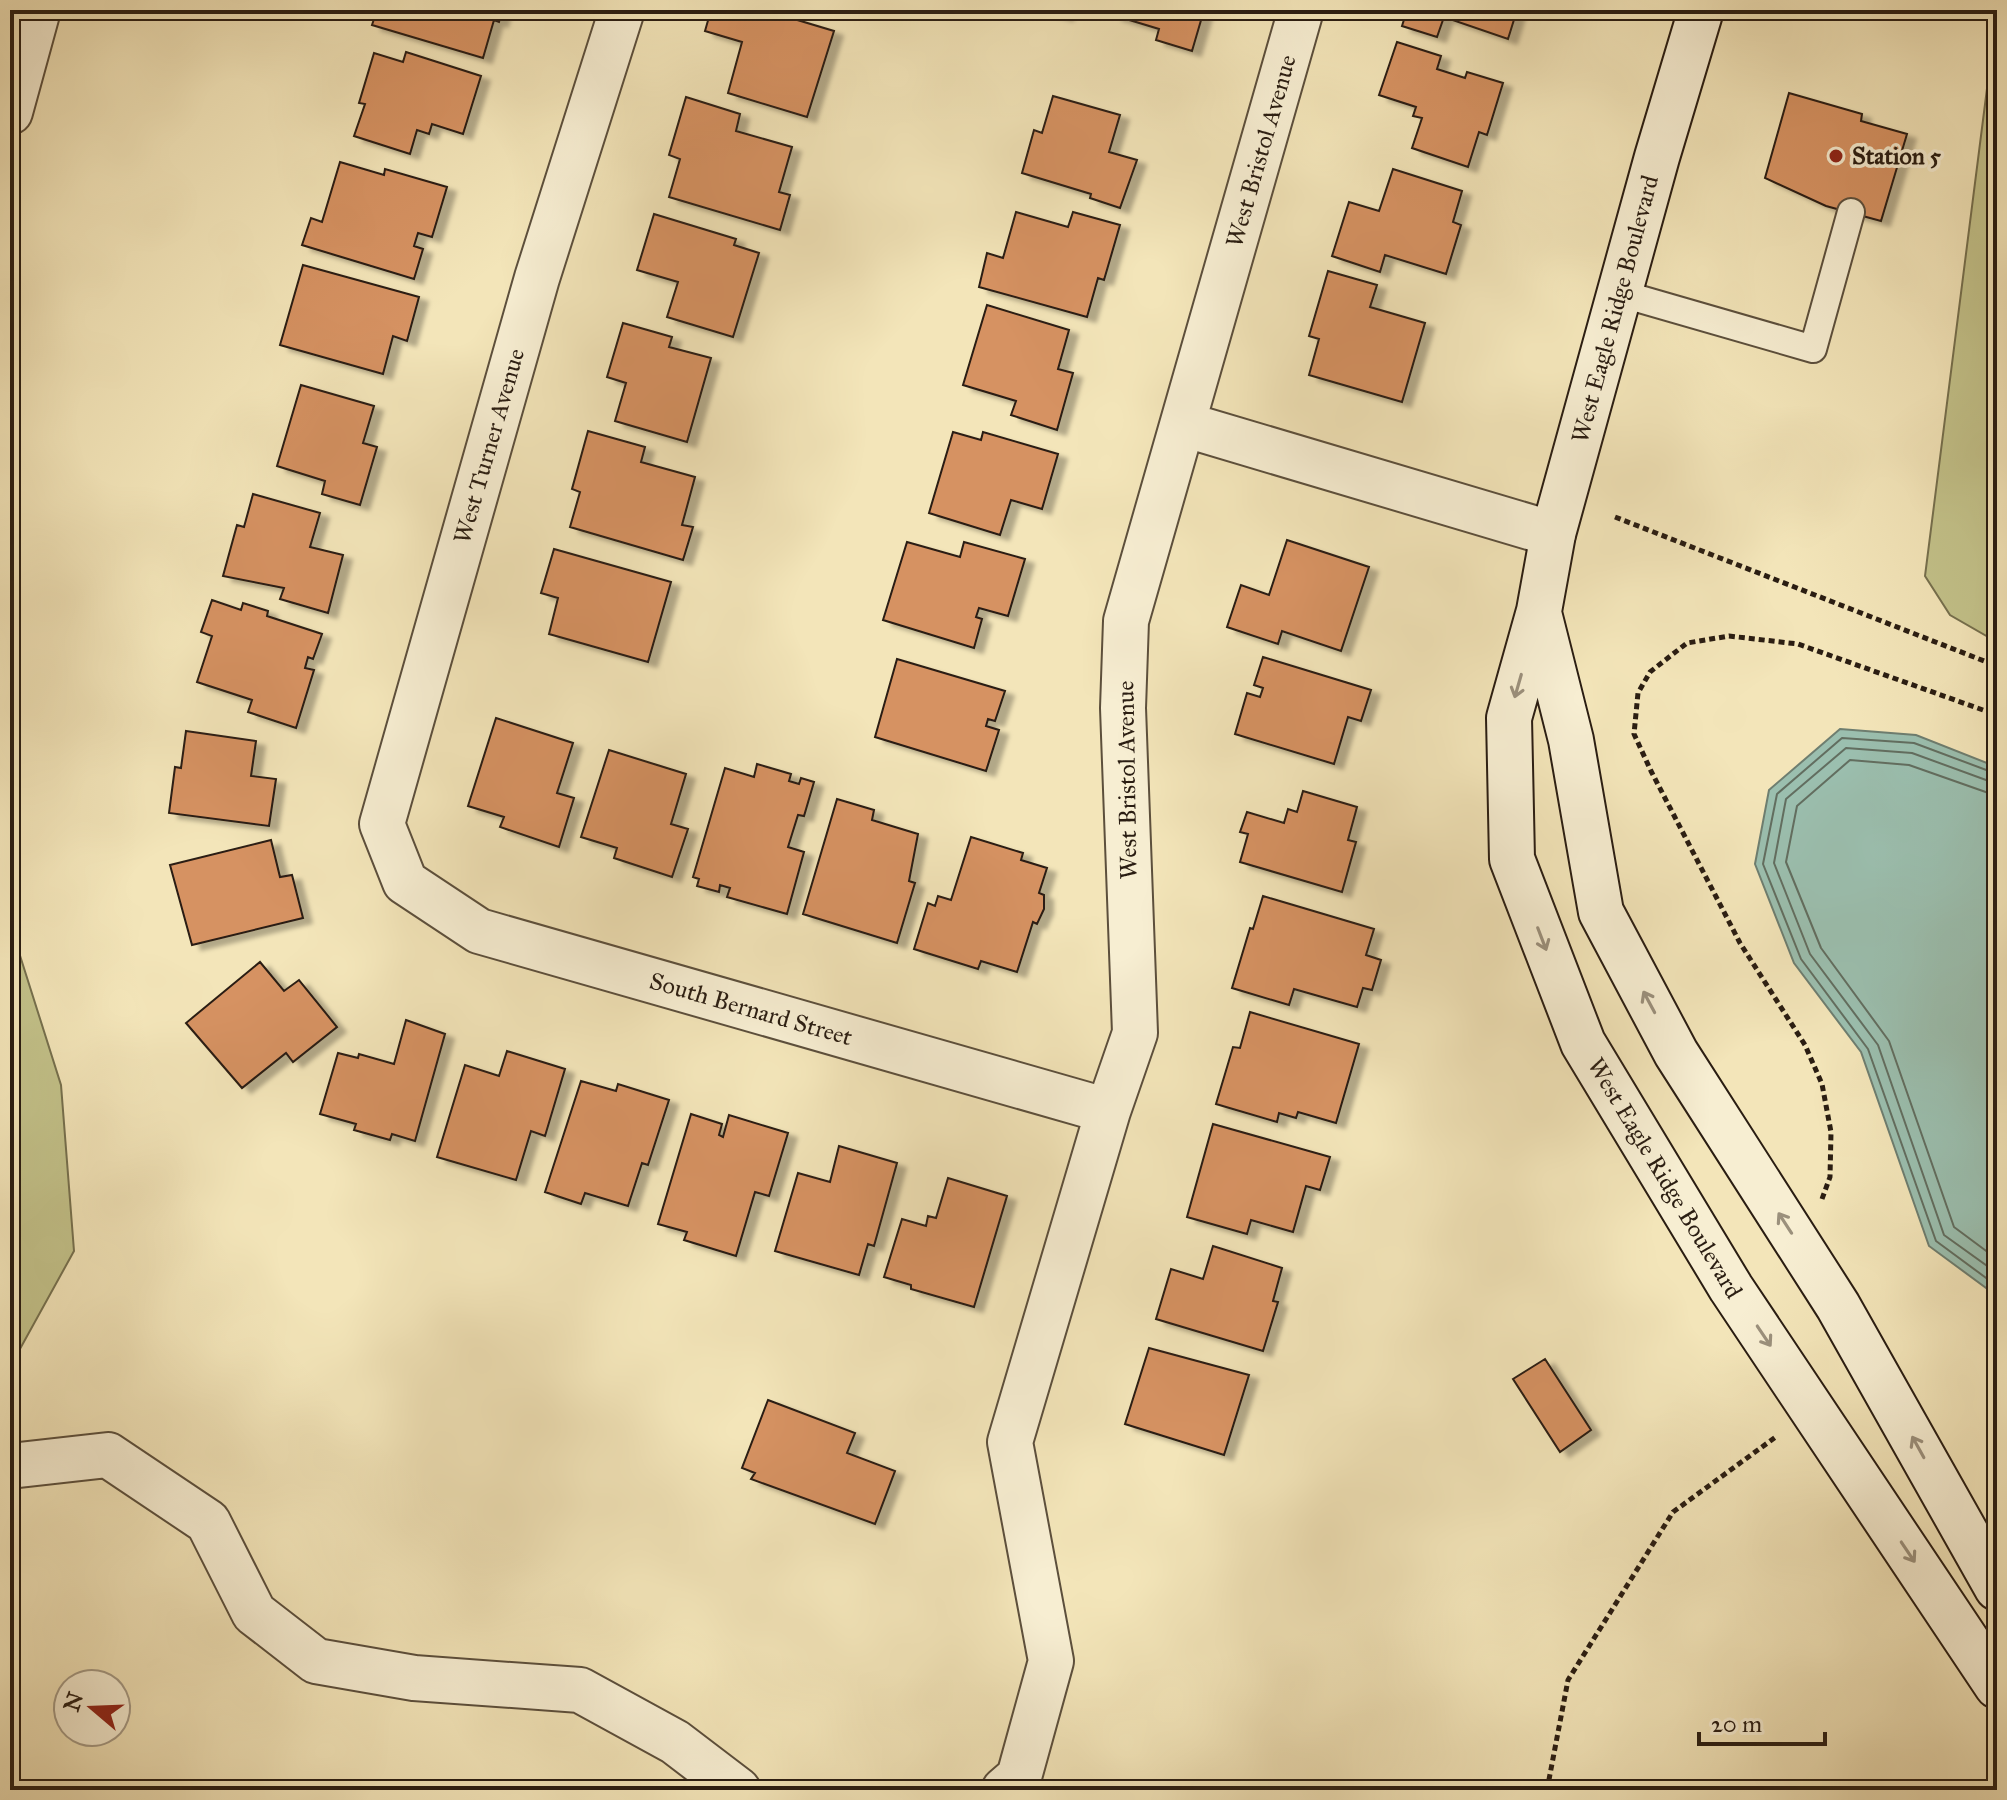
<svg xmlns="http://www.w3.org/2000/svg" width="2007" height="1800" viewBox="0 0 2007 1800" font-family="'IM FELL Great Primer',serif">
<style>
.green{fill:#c3c28a;stroke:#76704e;stroke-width:2}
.water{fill:#9bbfaf;stroke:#6e7e70;stroke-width:2}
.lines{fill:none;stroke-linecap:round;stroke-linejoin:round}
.shore{stroke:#626e60;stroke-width:2}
.building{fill:#d69262;stroke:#2a1d12;stroke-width:2;filter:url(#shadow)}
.lane-casing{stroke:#5c4f3c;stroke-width:30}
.street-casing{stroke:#5c4f3c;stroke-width:48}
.secondary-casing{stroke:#2a1d12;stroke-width:48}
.path{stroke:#2a1d12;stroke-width:5;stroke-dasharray:6 4;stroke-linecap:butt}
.lane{stroke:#f7eed2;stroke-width:26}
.street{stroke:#f7eed2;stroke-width:44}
.secondary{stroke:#f7eed2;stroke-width:44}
.oneway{stroke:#9b907c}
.poi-dot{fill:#8f2418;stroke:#f7eed2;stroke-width:3}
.labels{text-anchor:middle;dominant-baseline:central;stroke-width:7;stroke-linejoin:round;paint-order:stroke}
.street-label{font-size:24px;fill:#2a1d12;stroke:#f7eed2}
.poi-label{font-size:24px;font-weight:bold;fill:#2a1d12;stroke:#f7eed2;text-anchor:start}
</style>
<defs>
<filter id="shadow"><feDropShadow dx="9" dy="5" stdDeviation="2" flood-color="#0004"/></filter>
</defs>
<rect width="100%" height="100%" fill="#f3e5b9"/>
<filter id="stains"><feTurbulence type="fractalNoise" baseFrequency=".0025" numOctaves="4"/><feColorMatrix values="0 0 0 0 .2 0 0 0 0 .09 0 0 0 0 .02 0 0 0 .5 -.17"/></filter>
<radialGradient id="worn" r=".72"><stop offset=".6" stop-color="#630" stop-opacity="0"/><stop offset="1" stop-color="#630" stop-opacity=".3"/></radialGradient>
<!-- green -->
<path class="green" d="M1997 10V642L1950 615 1925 576Z
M10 924 61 1085 74 1251 15 1358 10 1360Z"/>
<!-- water -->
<path class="water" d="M1840 729 1916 735 1997 767V1296L1929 1246 1861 1052 1794 963 1755 864 1769 790Z"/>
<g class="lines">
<!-- shore -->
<path class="shore" d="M1997 774 1914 743 1842 738 1777 794 1763 864 1801 959 1868 1049 1936 1241 1997 1286
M1997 784 1912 753 1846 748 1786 799 1774 863 1810 954 1878 1045 1944 1235 1997 1273
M1997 796 1909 765 1850 760 1797 806 1786 862 1821 948 1889 1041 1954 1227 1997 1259"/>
</g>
<!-- building -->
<path class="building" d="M377 10H502L499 22 494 20 483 58 372 25Z
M711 10H775L774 13 834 31 807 117 728 93 742 42 705 31Z
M1044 10H1066L1064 16Z
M1115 10H1204L1192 51 1156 40 1159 29 1113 15Z
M1407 10H1517L1508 39 1444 17 1437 37 1402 26Z
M1397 42 1441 56 1437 69 1465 78 1467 72 1503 83 1487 135 1479 132 1468 167 1412 148 1422 118 1413 116 1416 107 1379 95Z
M406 52 481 76 463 134 432 124 429 134 417 130 410 154 354 136 365 104 359 103 374 53 403 62Z
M1789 93 1862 114 1861 121 1907 134 1881 221 1826 206 1765 178Z
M1053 96 1120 115 1109 152 1137 160 1120 208 1090 198 1091 194 1022 173 1034 130 1042 133Z
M686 97 740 114 736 131 792 147 779 192 790 195 780 230 669 197 680 159 669 155Z
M340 162 384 175 385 169 447 187 432 237 418 233 414 246 423 249 414 279 302 245 311 218 322 222Z
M1393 169 1462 191 1453 222 1461 225 1446 274 1385 255 1380 272 1332 256 1349 202 1379 211Z
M1016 212 1068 227 1073 212 1120 225 1104 280 1098 278 1087 317 979 287 987 253 1003 258Z
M654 214 736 239 734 245 759 253 733 337 667 317 678 282 637 270Z
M303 265 419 297 407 341 393 336 383 374 280 345Z
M1328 271 1377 285 1370 307 1425 323 1402 402 1309 375 1319 339 1309 336Z
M987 305 1069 330 1058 369 1073 373 1057 430 1011 415 1016 401 963 385Z
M623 323 672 337 669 347 711 358 687 442 615 421 626 383 607 377Z
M301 385 374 406 363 443 377 447 360 505 322 494 325 481 277 466Z
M588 431 645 447 641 462 695 477 682 525 693 527 683 560 570 527 580 492 572 489Z
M953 432 981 440 983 432 1058 454 1042 509 1011 500 1000 535 929 513Z
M253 494 320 513 310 547 343 555 328 613 280 599 284 588 223 576 237 525 244 527Z
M1287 540 1369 567 1341 651 1282 631 1278 644 1227 627 1241 585 1269 595Z
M907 542 960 557 964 542 1025 559 1008 616 979 608 976 617 982 619 974 648 883 620Z
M554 549 671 582 648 662 549 634 558 598 541 593Z
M212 600 241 610 243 603 268 611 267 616 322 634 313 659 308 657 305 668 314 670 296 728 248 712 252 700 197 682 212 636 201 632Z
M1263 657 1371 690 1361 721 1348 717 1334 764 1235 734 1247 693 1260 697 1263 688 1254 685Z
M897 659 1005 691 995 721 988 719 986 726 999 730 986 771 875 737Z
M496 718 573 743 557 793 574 798 559 847 500 827 504 817 468 806Z
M186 731 256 741 251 776 276 779 269 826 169 813 175 767 181 768Z
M609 750 686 774 671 824 688 829 672 877 614 858 617 848 581 837Z
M757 764 791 774 789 781 799 784 801 778 814 782 804 816 798 815 788 847 804 852 787 914 727 897 730 888 720 885 719 892 697 886 699 879 693 877 725 768 754 777Z
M1303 791 1357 807 1348 840 1356 842 1342 892 1240 862 1248 834 1240 832 1247 812 1284 823 1288 809 1297 812Z
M837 799 874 810 872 820 918 834 909 881 915 883 897 943 803 914Z
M971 837 1023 853 1021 860 1047 868 1039 893 1044 895V909L1037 924 1033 922 1017 972 981 961 978 969 914 949 928 903 935 906 938 896 951 900Z
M271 840 280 877 292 875 303 918 192 945 170 865Z
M1263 896 1374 929 1366 955 1381 960 1372 990 1363 988 1357 1007 1294 989 1289 1005 1232 988 1250 928 1253 929Z
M260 962 284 991 299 980 337 1027 293 1062 286 1053 242 1088 186 1023Z
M1250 1012 1359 1044 1336 1123 1298 1112 1296 1118 1279 1113 1277 1122 1216 1104 1233 1047 1240 1048Z
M406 1020 445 1034 415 1141 392 1134 390 1140 354 1130 356 1124 320 1114 338 1053 358 1058 359 1054 394 1064Z
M507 1051 565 1069 545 1136 531 1131 516 1180 437 1157 465 1065 499 1076Z
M581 1081 616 1091 618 1084 669 1100 648 1165 642 1163 628 1206 585 1193 581 1204 545 1192Z
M691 1114 722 1124 719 1135 723 1137 729 1115 788 1133 769 1196 755 1192 736 1256 684 1240 687 1232 658 1224Z
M1213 1124 1330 1157 1320 1190 1306 1186 1293 1232 1251 1220 1247 1234 1187 1217Z
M839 1146 897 1163 874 1246 868 1244 859 1275 775 1251 798 1173 830 1182Z
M948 1178 1007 1196 974 1307 911 1289V1285L884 1277 902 1219 926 1226 928 1216 936 1218Z
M1213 1246 1282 1268 1273 1301 1278 1302 1263 1351 1156 1319 1171 1269 1203 1279Z
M1149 1348 1249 1375 1224 1455 1125 1424Z
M1545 1359 1591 1430 1560 1452 1513 1379Z
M768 1400 855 1433 847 1453 895 1471 875 1524 751 1479 755 1473 742 1468Z"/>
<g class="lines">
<defs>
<path id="lane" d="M1619 293 1813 349 1851 212"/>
<path id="street" d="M622 10 537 278 382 824 405 882 479 931 1108 1111
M10 112 38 10
M1183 424 1553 534
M10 1466 108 1455 208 1522 254 1613 316 1661 414 1678 580 1690 675 1742 738 1790
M1004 1790 1019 1777 1051 1661 1010 1442 1108 1111 1135 1033 1123 708 1126 621 1301 10"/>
<path id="secondary" d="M1701 10 1657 157 1553 534 1539 611 1509 718 1512 859 1583 1043 1731 1288 1997 1686
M1539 613 1571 740 1601 912 1676 1053 1838 1306 1997 1588"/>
</defs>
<!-- lane casing -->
<use href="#lane" class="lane-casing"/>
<!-- street casing -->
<use href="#street" class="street-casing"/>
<!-- secondary casing -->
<use href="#secondary" class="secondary-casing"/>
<!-- path -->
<path class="path" d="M1615 517 1997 666
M1822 1199 1830 1177 1831 1132 1822 1084 1805 1045 1740 943 1651 771 1634 734 1638 693 1650 672 1687 643 1729 636 1798 644 1997 715
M1547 1790 1568 1680 1673 1512 1777 1436"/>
<!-- lane -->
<use href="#lane" class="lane"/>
<!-- street -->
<use href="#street" class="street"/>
<!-- secondary -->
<use href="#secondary" class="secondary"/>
</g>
<!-- one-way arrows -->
<defs><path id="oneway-shaft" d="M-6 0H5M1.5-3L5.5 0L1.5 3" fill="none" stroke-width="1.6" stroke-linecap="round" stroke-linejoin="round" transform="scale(2)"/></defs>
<g class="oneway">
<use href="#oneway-shaft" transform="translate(1518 686) rotate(106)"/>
<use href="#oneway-shaft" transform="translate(1542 939) rotate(69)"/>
<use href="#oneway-shaft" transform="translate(1649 1002) rotate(-118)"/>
<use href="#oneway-shaft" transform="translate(1785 1223) rotate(-123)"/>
<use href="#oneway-shaft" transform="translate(1764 1336) rotate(56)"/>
<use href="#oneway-shaft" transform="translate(1918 1447) rotate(-119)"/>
<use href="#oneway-shaft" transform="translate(1908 1552) rotate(56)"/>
</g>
<!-- markers -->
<circle class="poi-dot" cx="1836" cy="156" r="8"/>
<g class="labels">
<!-- street labels -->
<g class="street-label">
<text transform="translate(1261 151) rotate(-74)">West Bristol Avenue</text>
<text transform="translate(1615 309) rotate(-75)">West Eagle Ridge Boulevard</text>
<text transform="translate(489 446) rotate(-74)">West Turner Avenue</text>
<text transform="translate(1127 780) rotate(-91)">West Bristol Avenue</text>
<text transform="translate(751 1009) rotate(16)">South Bernard Street</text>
<text transform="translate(1665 1178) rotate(59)">West Eagle Ridge Boulevard</text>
</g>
<!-- poi labels -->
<g class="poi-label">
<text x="1852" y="156">Station 5</text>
</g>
</g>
<!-- margin -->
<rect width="2007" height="1800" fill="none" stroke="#f3e5b9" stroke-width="40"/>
<rect x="12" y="12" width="1983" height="1776" fill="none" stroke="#2a1d12" stroke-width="4"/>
<rect x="20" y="20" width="1967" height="1760" fill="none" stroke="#2a1d12" stroke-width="2"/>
<!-- north arrow -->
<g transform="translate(92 1708) rotate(289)"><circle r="38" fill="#f7eed2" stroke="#a59a85" stroke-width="2"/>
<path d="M0-6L14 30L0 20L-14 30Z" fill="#8f2418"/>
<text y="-12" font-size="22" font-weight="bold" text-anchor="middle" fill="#2a1d12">N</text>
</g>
<!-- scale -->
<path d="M1699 1732v12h126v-12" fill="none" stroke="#2a1d12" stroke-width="4"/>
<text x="1711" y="1732" font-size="24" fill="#2a1d12" stroke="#f7eed2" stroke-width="6" paint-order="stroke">20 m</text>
<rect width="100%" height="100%" filter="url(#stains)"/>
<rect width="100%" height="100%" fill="url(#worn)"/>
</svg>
